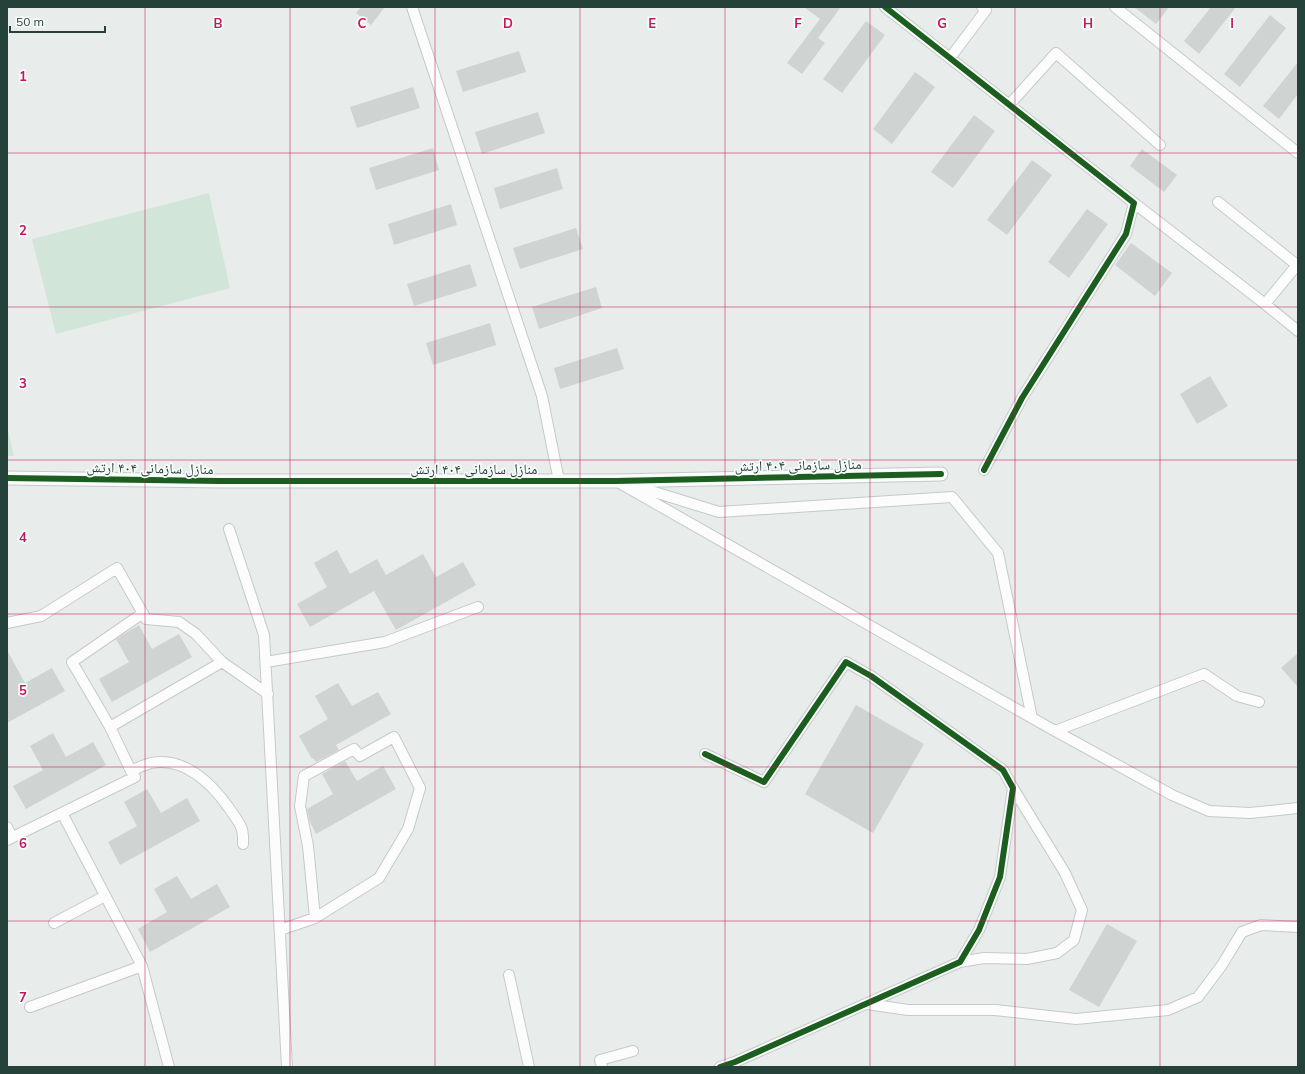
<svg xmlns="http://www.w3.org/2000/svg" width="1305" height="1074" viewBox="0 0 1305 1074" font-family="Mulish,'Noto Naskh Arabic',sans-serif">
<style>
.green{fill:#d1e6d8}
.building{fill:#cfd4d2}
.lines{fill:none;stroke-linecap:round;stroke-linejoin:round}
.minor-casing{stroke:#c5cac8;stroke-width:12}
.tertiary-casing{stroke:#c5cac8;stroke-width:15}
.minor{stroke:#fcfcfc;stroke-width:10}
.tertiary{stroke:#fcfcfc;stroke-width:13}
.cycleway-casing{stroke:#f7fbf9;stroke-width:8}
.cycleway{stroke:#1b5e20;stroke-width:6}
.grid{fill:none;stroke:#c2185b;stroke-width:1;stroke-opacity:0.55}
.labels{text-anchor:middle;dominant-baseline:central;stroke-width:3.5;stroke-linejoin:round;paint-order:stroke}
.street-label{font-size:14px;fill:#24423a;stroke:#f7fbf9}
.grid-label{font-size:13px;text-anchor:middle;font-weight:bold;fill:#c2185b;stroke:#f7fbf9;stroke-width:3.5;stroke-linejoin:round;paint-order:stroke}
</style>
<rect width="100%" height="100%" fill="#e8edeb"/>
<!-- green -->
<path class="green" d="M209 193 230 288 56 334 32 239Z
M7 425 14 456H7Z"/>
<!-- building -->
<path class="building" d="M361 7H385L371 25 356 13Z
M804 7H841L818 38 825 43 802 74 787 63 820 19Z
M1134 7H1169L1156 24Z
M1211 7H1236L1199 54 1184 41Z
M1270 15 1286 28 1240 87 1224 74Z
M866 21 885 35 842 93 823 79Z
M519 51 526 72 463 92 456 71Z
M1298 62V94L1279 119 1263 106Z
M915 72 935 87 892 144 873 129Z
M413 87 420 108 357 128 350 107Z
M538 112 545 133 482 154 475 132Z
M974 115 995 131 953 188 931 172Z
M433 148 439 170 376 190 369 168Z
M1142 149 1177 175 1164 192 1130 166Z
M1032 160 1052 175 1007 235 987 220Z
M557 168 563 189 500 209 494 188Z
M451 204 457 225 394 245 388 224Z
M1087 209 1108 224 1069 278 1048 262Z
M576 228 583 249 520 269 513 248Z
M1131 243 1172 273 1155 296 1115 265Z
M470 264 477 286 414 306 407 284Z
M596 287 602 308 539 329 532 307Z
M490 323 496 345 433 365 426 343Z
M617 348 624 369 560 389 554 368Z
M1210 376 1228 406 1197 424 1180 394Z
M337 550 350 574 377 559 386 575 423 554 436 577 463 562 476 585 396 630 374 591 310 627 297 604 327 587 314 563Z
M139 625 152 649 179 634 192 657 112 702 99 679 129 662 116 639Z
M7 650 25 683 52 668 65 691 7 723Z
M1298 653V687L1281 668Z
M338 683 352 706 378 692 391 714 336 745 339 750 316 762 313 758 312 759 299 736 328 719 315 696Z
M856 705 924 744 873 833 805 794Z
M53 733 66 757 93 742 106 765 26 809 13 786 43 770 30 746Z
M345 761 357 781 383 766 396 789 316 834 310 822 307 809 333 794 322 774Z
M147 789 161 813 187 798 200 821 120 865 108 842 137 826 124 802Z
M177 876 191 899 217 884 230 907 150 952 138 929 167 912 154 889Z
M1107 924 1137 941 1099 1007 1069 990Z"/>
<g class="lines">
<defs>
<path id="minor" d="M412 7 542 396 559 481
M885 7 1134 203 1126 234 1022 398 984 470
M1115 7 1298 153
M950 58 986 10 982 7
M1009 105 1056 53 1160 145
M1218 202 1297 265 1265 304
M1134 203 1265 304 1298 331
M616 481 1048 727 1172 795 1209 811 1250 813 1298 808
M635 486 719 512 952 497 998 553 1032 718
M229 529 264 635 287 1067
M143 613 72 662 110 727 131 771C137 768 144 765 151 763 184 756 212 784 229 808 239 823 244 826 243 844
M7 623 41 616 117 568 146 619 179 622 196 634 222 662 268 694
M266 662 385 642 478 607
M110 727 222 662
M1055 731 1204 674 1237 696 1259 702
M705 754 764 782 846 662 871 676 1003 770 1013 788 1000 877 979 930 960 962 735 1062 720 1067
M62 813 142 966 169 1067
M7 827 12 837
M7 840 135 777 131 771
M54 923 105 896
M280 930 315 918 379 878 408 829 420 788 394 737 360 756 354 749 304 776 300 806 308 846 315 918
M960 962 984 958 1027 959 1057 953 1074 940 1082 910 1065 873 1013 788
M509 975 529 1067
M867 1004 908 1010H995L1076 1019 1168 1010 1198 997 1222 965 1242 932 1261 925 1298 927
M30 1007 142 966
M602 1067 600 1060 633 1051"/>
<path id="tertiary" d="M7 478 219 481H616L941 474"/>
</defs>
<!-- minor casing -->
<use href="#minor" class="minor-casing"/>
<!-- tertiary casing -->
<use href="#tertiary" class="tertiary-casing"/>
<!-- minor -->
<use href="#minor" class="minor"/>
<!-- tertiary -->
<use href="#tertiary" class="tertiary"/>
<defs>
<path id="cycleway" d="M885 7 1134 203 1126 234 1022 398 984 470
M7 478 219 481H616L941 474
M705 754 764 782 846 662 871 676 1003 770 1013 788 1000 877 979 930 960 962 735 1062 720 1067"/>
</defs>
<!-- cycleway casing -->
<use href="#cycleway" class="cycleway-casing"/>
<!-- cycleway -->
<use href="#cycleway" class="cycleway"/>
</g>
<!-- grid -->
<path class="grid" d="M145 7V1067M290 7V1067M435 7V1067M580 7V1067M725 7V1067M870 7V1067M1015 7V1067M1160 7V1067M7 153H1298M7 307H1298M7 460H1298M7 614H1298M7 767H1298M7 921H1298"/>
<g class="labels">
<!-- street labels -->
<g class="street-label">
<text transform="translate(798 465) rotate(-1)">منازل سازمانی ۴۰۴ ارتش</text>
<text transform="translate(150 468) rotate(1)">منازل سازمانی ۴۰۴ ارتش</text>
<text x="474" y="469">منازل سازمانی ۴۰۴ ارتش</text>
</g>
</g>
<g class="grid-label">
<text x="218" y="28">B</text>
<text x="362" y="28">C</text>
<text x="508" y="28">D</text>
<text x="652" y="28">E</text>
<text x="798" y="28">F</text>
<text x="942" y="28">G</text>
<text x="1088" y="28">H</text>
<text x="1232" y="28">I</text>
<text x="23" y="81">1</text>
<text x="23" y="235">2</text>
<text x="23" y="388">3</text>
<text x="23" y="542">4</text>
<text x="23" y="695">5</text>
<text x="23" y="848">6</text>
<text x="23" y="1002">7</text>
</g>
<!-- border -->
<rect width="1305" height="1074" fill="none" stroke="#24423a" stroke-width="16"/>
<!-- scale -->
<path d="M10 26v6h95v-6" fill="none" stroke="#24423a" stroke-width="2"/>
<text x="16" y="26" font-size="12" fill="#24423a" stroke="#f7fbf9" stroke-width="3" paint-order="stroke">50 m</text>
</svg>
